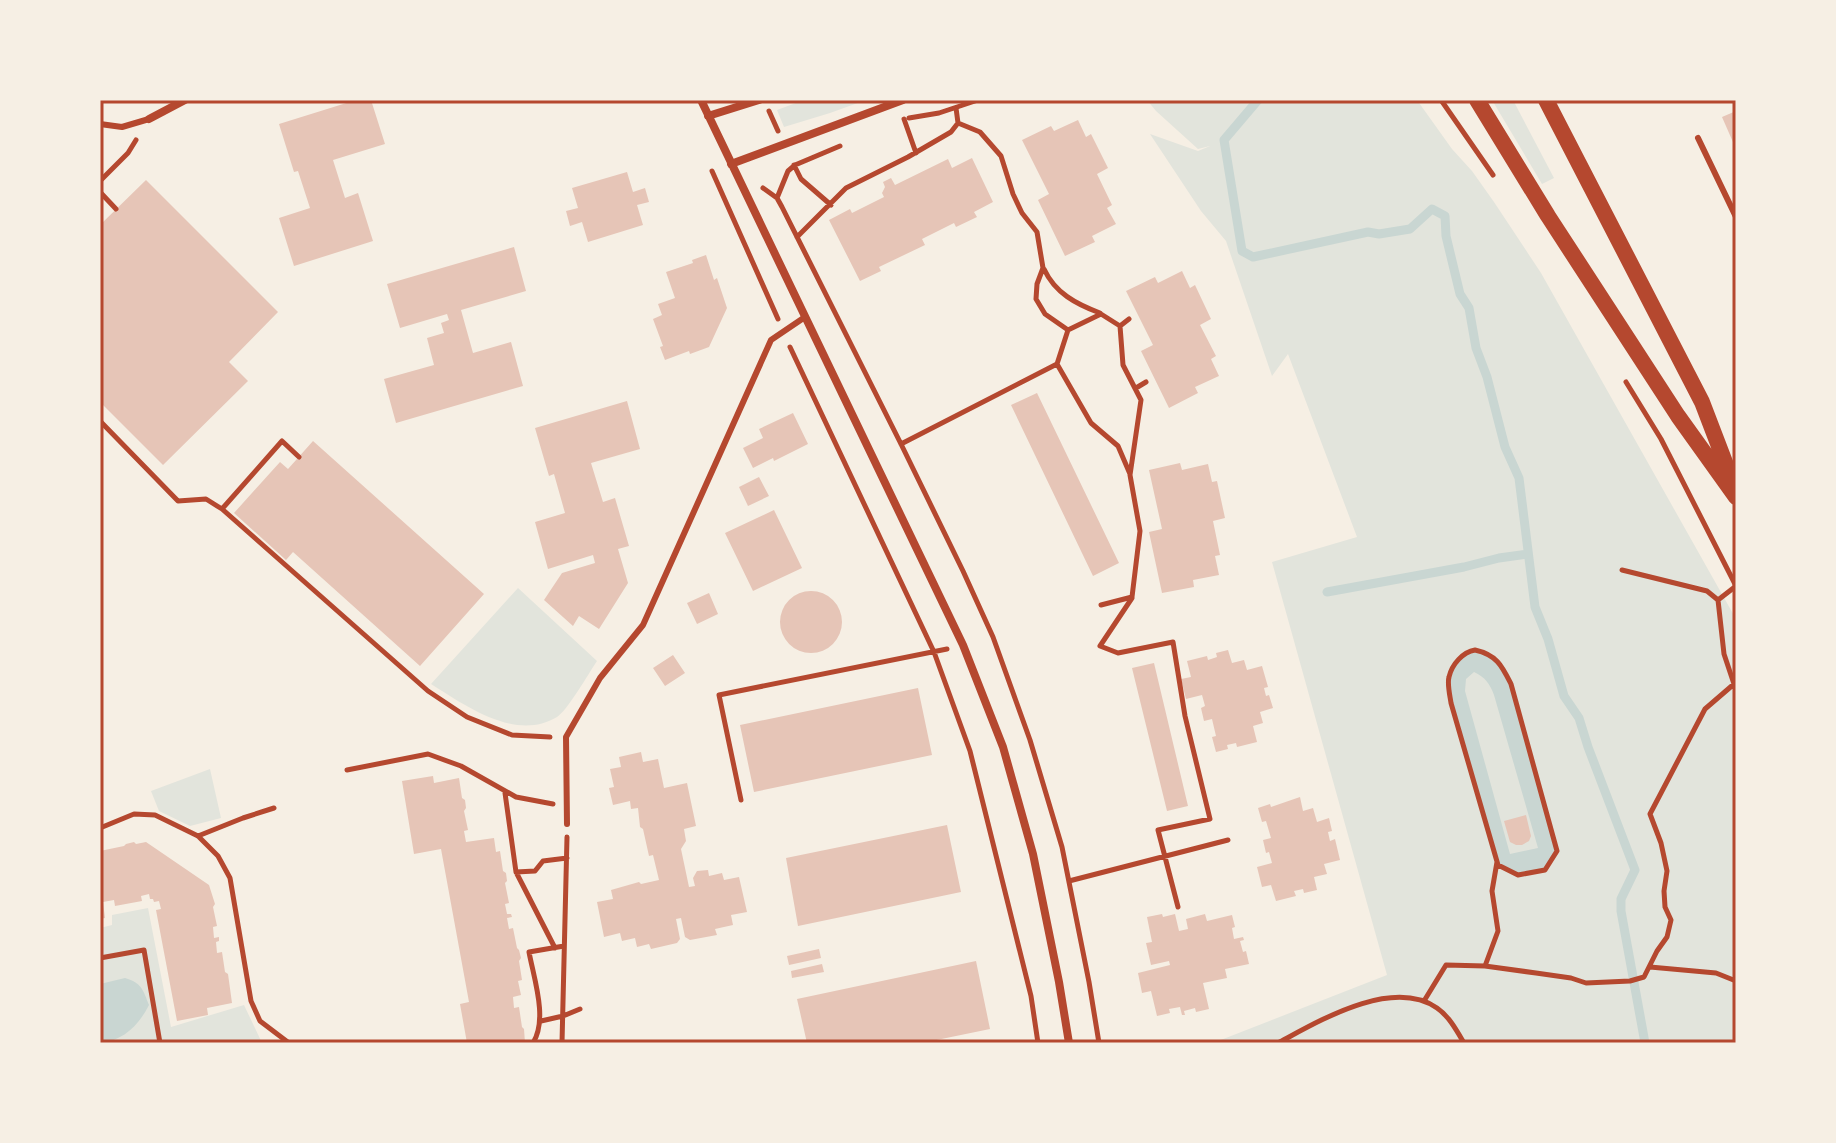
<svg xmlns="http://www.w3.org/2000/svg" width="1836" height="1143" viewBox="0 0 1836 1143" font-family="Helvetica,sans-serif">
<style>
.green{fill:#e2e4dc}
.water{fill:#c9d6d2;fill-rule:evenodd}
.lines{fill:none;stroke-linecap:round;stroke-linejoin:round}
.stream{stroke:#c9d6d2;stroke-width:9}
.building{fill:#e6c5b7}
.path{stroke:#b5482f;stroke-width:5}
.service{stroke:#b5482f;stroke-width:6}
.minor{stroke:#b5482f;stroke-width:8}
.secondary{stroke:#b5482f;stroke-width:16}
.neatline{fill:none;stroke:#b5482f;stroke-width:3}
</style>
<rect width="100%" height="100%" fill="#f6efe4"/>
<!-- green -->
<path class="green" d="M804 100H866L830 113 784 127 777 110Z
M1147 100H1417L1452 149 1472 171 1494 202 1541 273 1736 619V1043H1213L1387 975 1272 562 1357 537 1288 354 1272 376 1226 241 1201 211 1150 134 1198 151 1210 146 1198 149 1156 111Z
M1492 100H1513L1554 178 1542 184Z
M518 588 597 661C589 673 567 711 557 717 516 742 466 706 431 684Z
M210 769 221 818 190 826 159 811 151 791Z
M148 908 171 1027 244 1005 262 1043H100V928L112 925V915Z"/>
<!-- water -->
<path class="water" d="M1467 651 1489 653 1511 684 1557 851 1545 870 1518 875 1498 865 1451 703C1449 678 1449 671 1467 651ZM1474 672C1485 677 1490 684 1494 695L1538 848 1510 854 1465 691 1466 679Z
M125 978C142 983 143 990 149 1005 139 1025 123 1041 100 1043V984Z"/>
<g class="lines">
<!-- stream -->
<path class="stream" d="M1258 100 1224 140 1242 251 1253 257 1368 232 1379 234 1410 229 1432 209 1445 216 1446 236 1460 294 1469 308 1476 348 1487 377 1505 447 1519 478 1535 607 1548 639 1564 696 1579 718 1588 747 1635 870 1621 899V911L1645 1043
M1327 592 1464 567 1499 558 1528 554"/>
</g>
<!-- building -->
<path class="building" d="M356 100H371L385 144 333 160 345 198 358 193 373 241 294 266 279 218 310 208 298 171 294 172 279 124Z
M1736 111V149L1722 117Z
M1078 120 1086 137 1091 134 1108 168 1097 174 1112 205 1107 208 1116 224 1092 236 1095 242 1065 256 1038 200 1049 194 1022 140 1051 126 1054 131Z
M972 158 993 202 974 212 977 217 956 227 954 223 922 239 925 245 879 267 881 271 860 281 829 220 850 209 852 213 884 197 882 193 885 187 883 182 891 178 895 185 948 159 952 168Z
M627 172 633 192 645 188 649 202 637 205 643 225 588 242 582 222 570 226 566 211 578 208 572 188Z
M146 180 278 312 229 362 248 381 163 465 100 402V225Z
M514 247 526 291 461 310 473 353 511 342 523 386 396 423 384 379 434 365 427 338 444 333 441 323 449 320 447 314 400 328 387 284Z
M706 255 714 280 717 278 727 308 709 347 690 354 689 351 665 360 660 347 663 346 653 319 662 315 658 304 675 298 666 272 693 263 692 260Z
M1182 271 1190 288 1195 285 1211 319 1200 325 1216 356 1211 359 1219 376 1195 387 1198 393 1169 408 1141 351 1153 345 1126 291 1155 277 1158 283Z
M1037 393 1119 563 1093 576 1011 405Z
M627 401 640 449 591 463 603 502 615 498 629 546 618 549 628 583 599 629 579 616 573 626 544 600 562 573 595 563 593 555 548 569 535 522 565 513 554 474 549 476 535 428Z
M793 413 808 444 774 461 773 458 753 468 743 448 763 438 759 429Z
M313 441 484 594 420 666 293 552 286 560 234 513 280 462 288 469Z
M1180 463 1182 470 1208 464 1212 482 1217 481 1225 518 1213 521 1220 555 1215 556 1219 575 1193 580 1194 587 1162 593 1149 532 1162 529 1149 470Z
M759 477 769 496 748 506 739 487Z
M774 510 802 568 753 591 725 533Z
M780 622a31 31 0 1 1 62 0a31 31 0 1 1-62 0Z
M709 593 718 614 697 624 687 603Z
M1228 650 1232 663 1244 660 1247 670 1262 666 1268 687 1264 688 1266 696 1269 695 1273 708 1260 712 1263 723 1253 726 1257 742 1237 747 1236 743 1227 745 1228 749 1216 752 1212 737 1216 736 1212 719 1204 721 1201 708 1205 706 1202 695 1186 699 1181 679 1191 677 1187 661 1207 656 1208 660 1217 657 1216 653Z
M673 655 685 673 665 686 653 668Z
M1154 663 1188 806 1167 811 1132 668Z
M918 688 932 755 754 792 740 725Z
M641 752 643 762 658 759 664 788 687 783 696 826 684 829 686 841 681 849 689 887 695 886 693 878 697 871 708 870 709 876 722 873 724 880 739 877 747 912 731 915 733 925 715 929 717 935 690 940 685 937 681 918 676 919 680 939 677 943 651 949 649 944 637 947 635 938 622 941 620 933 604 937 597 902 613 899 611 890 639 882 641 884 659 880 653 855 649 856 643 829 640 827 638 808 631 809 630 801 613 805 609 788 614 787 610 769 621 767 619 757Z
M433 776 434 783 459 778 462 798 465 800 466 808 464 811 468 830 464 831 466 842 494 838 496 852 500 851 503 871 506 873 507 881 505 883 509 903 505 904 507 914H511L512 917 507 918 509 929 513 928 517 948 519 950 521 958 519 961 522 980 518 981 521 995 513 997 514 1008 519 1007 522 1027 524 1029 525 1043H467L460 1004 469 1002 441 849 414 854 402 781Z
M1300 797 1303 811 1313 808 1317 822 1329 818 1332 831 1328 832 1330 841 1335 839 1340 860 1324 864 1327 874 1314 877 1317 890 1304 893 1303 889 1294 891 1296 896 1276 901 1271 885 1262 887 1257 867 1272 863 1269 852 1266 853 1263 840 1271 838 1266 821 1262 822 1258 808 1270 804 1271 807Z
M1526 815 1531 836 1529 841 1522 845H1516L1510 842 1504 821Z
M947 825 961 892 798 926 786 858Z
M134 842 136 844 146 842 209 885 215 904 213 907 217 926 213 927 214 938 219 937V941L216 942 217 953 222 952 225 972 228 974 232 1003 207 1008 208 1015 177 1021 156 910 161 909 159 901 154 902 153 899H150L149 894 141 896 142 901 115 906 114 900 103 902 105 918 100 919V851L124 846 126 844Z
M1162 914 1163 917 1175 914 1179 931 1188 929 1186 919 1205 914 1207 921 1232 915 1235 927 1232 928 1234 939 1243 937 1244 940 1240 941 1243 952 1246 951 1249 964 1225 969 1227 978 1203 983 1209 1009 1196 1012 1195 1008 1184 1011 1185 1015H1182L1180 1007 1169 1009 1170 1013 1157 1016 1151 991 1142 993 1138 973 1170 965 1169 961 1151 965 1146 943 1152 942 1147 917Z
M819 949 821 958 789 965 787 956Z
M976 961 990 1029 922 1043H807L797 999Z
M822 964 824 972 792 978 791 971Z"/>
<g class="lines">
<!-- path -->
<path class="path" d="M1441 100 1493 175
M769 111 778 131
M909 118 939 113 978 100
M904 119 916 153
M958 123 980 132 1001 156 1013 194 1022 213 1037 232 1043 268 1037 284 1036 299 1045 314 1068 330 1101 314 1120 326 1123 365 1141 400 1130 475 1140 531 1132 597 1101 605
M794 165 801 179 831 205
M712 171 778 319
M100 181 128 153 136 140
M763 188 777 198 782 207 901 444 963 571 993 637 1030 740 1062 847 1089 982 1099 1043
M100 192 116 209
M777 198 788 171 795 165 840 146
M797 237 846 188 908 157 951 132 958 123 956 108
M1044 269C1055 293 1076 304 1100 313
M1120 326 1129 319
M790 347 934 652 970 751 1031 996 1038 1043
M1057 364 1068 330
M1626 382 1661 439 1736 586
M1136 388 1146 382
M100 421 178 501 206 499 222 509 428 691 467 717 512 735 550 737
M901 444 1057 364 1091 423 1118 446 1130 474
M222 509 282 441 299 457
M1622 570 1707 591 1718 600 1724 654 1736 690
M1132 598 1100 646 1118 653 1173 642 1185 716 1210 819 1158 830 1178 907
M1718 600 1736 586
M1475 650C1497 655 1502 666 1511 684L1557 851 1545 870 1518 875 1498 865 1451 703C1450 696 1447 684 1449 677 1452 664 1463 652 1475 650Z
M347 770 428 754 461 766 516 797 553 804
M505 793 516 872 555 948
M741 800 719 695 947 649
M100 828 134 814 155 815 198 836 218 856 230 878 251 1001 260 1021 289 1043
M198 836 243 818 274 808
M516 872 535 871 543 861 567 858
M1069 881 1228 840
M100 958 144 950 160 1043
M1485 966 1498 931 1492 891 1497 862
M1650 967 1716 973 1736 981
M1424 1001 1446 965 1485 966 1536 973 1571 978 1586 983 1630 981 1644 977 1657 951 1667 937 1671 920 1665 907 1664 891 1667 871 1661 843 1650 814 1705 709 1734 684
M541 1021 563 1016 580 1009
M533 1043C548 1019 534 979 529 952L564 946
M562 1043 567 837
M1278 1043C1319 1021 1392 977 1437 1008 1449 1016 1457 1031 1464 1043"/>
<!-- service -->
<path class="service" d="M100 124 122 127 149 119
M1698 138 1736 217
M567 824 566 737 600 678 643 625 771 340 805 317"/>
<!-- minor -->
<path class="minor" d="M701 100 963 645 1003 747 1033 854 1059 982 1069 1043
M708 116 759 100
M149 119 185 100
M731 164 903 100"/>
<!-- secondary -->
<path class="secondary" d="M1477 100 1548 216 1678 416 1736 497
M1546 100 1702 402 1733 483"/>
</g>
<!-- border -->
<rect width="1836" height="1143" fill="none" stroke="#f6efe4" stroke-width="204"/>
<rect x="102" y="102" width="1632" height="939" class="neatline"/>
</svg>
